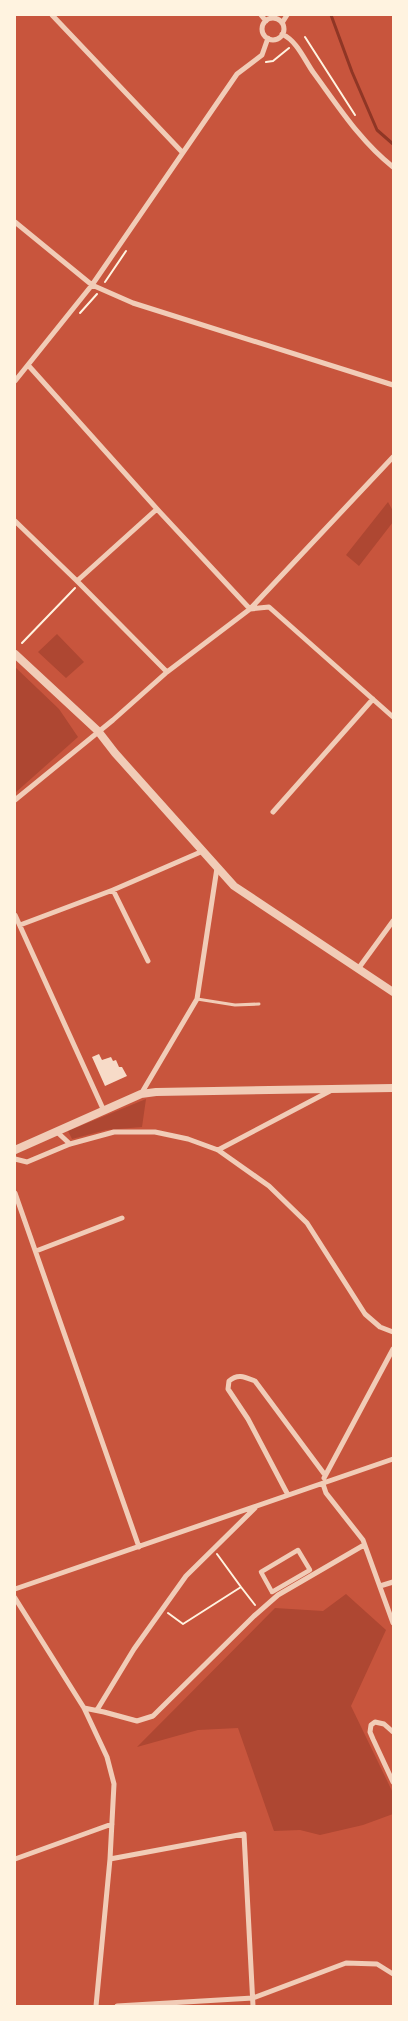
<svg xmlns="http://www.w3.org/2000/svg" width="408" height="2021" viewBox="0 0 408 2021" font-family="'Roboto Condensed',sans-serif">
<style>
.green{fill:#ae4732}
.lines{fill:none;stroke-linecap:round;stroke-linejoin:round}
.stream{stroke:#8f3625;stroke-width:3}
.building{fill:#f7dbc8}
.path{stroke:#fff3e0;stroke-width:2}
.service{stroke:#f1ccb7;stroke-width:3}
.pedestrian{stroke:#f1ccb7;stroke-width:4.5}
.minor{stroke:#f1ccb7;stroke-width:5}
.tertiary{stroke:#f1ccb7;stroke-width:8}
</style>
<rect width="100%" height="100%" fill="#c8553d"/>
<!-- green -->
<path class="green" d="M388 502 393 511V522L359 566 346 555Z
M57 634 84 662 66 678 38 652Z
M15 667 59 709 78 737 15 793Z
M146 1099 142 1127 106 1130 72 1139 68 1131Z
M346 1594 386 1630 351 1706 393 1793V1814L363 1825 320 1835 300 1830 274 1831 238 1728 198 1730 137 1747 275 1608 323 1611Z"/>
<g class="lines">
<!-- stream -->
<path class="stream" d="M331 15 352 72 377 130 393 144"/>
</g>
<!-- building -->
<path class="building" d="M99 1054 102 1060 111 1057 113 1061 116 1060 119 1067H122L127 1076 105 1086 92 1057Z"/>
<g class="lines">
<!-- path -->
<path class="path" d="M305 37 355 115
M266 62 273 61 289 48
M105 282 126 251
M80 313 97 294
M22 643 75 588
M217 1554 241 1587
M168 1613 183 1624 241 1587 255 1605"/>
<!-- service -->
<path class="service" d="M197 999 235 1005 259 1004"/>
<!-- pedestrian -->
<path class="pedestrian" d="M298 1550 310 1570 272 1592 261 1572Z"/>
<!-- minor -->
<path class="minor" d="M52 15 182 152
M261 15 266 21
M262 29a11 11 0 1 1 22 0a11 11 0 1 1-22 0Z
M282 23 287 15
M282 34C297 41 304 59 313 72 338 106 360 141 393 167
M15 222 92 285 133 303 393 385
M28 365 157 509 250 609 269 607 393 717
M15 381 92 285 237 74 262 55 268 38
M15 521 77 581 167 672
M77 581 157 509
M15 800 113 720 167 672 250 609 393 457
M273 812 373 699
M113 890 148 961
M15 915 104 1111
M20 925 113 890 203 851
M358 969 393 921
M141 1094 197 999 217 868
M57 1132 70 1144
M218 1150 330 1091
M15 1159 27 1162 70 1144 114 1132H155L188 1139 218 1150 269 1186 307 1223 365 1314 380 1327 393 1332
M15 1193 139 1547
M36 1251 122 1218
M324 1478 393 1349
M323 1484 326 1493 363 1540 393 1623
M288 1495 248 1419 228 1389 229 1381C238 1373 245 1377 255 1381L325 1475
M380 1586 393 1582
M15 1589 393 1459
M15 1598 84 1708 107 1757 114 1784 110 1859 96 2006
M84 1708 104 1712 137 1721 153 1716 254 1616 278 1595 364 1545
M97 1710 134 1649 186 1576 255 1508
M393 1732 384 1724 375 1722 371 1725 370 1732 373 1739 393 1782
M15 1859 112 1824
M110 1859 244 1834 253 2006
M117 2006 253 1998 346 1963 377 1964 393 1974"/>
<!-- tertiary -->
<path class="tertiary" d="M15 654 98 731 115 753 234 886 393 992
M15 1150 141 1094 156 1092 393 1088"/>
</g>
<!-- border -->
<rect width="408" height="2021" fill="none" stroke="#fff3e0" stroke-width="32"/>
</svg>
